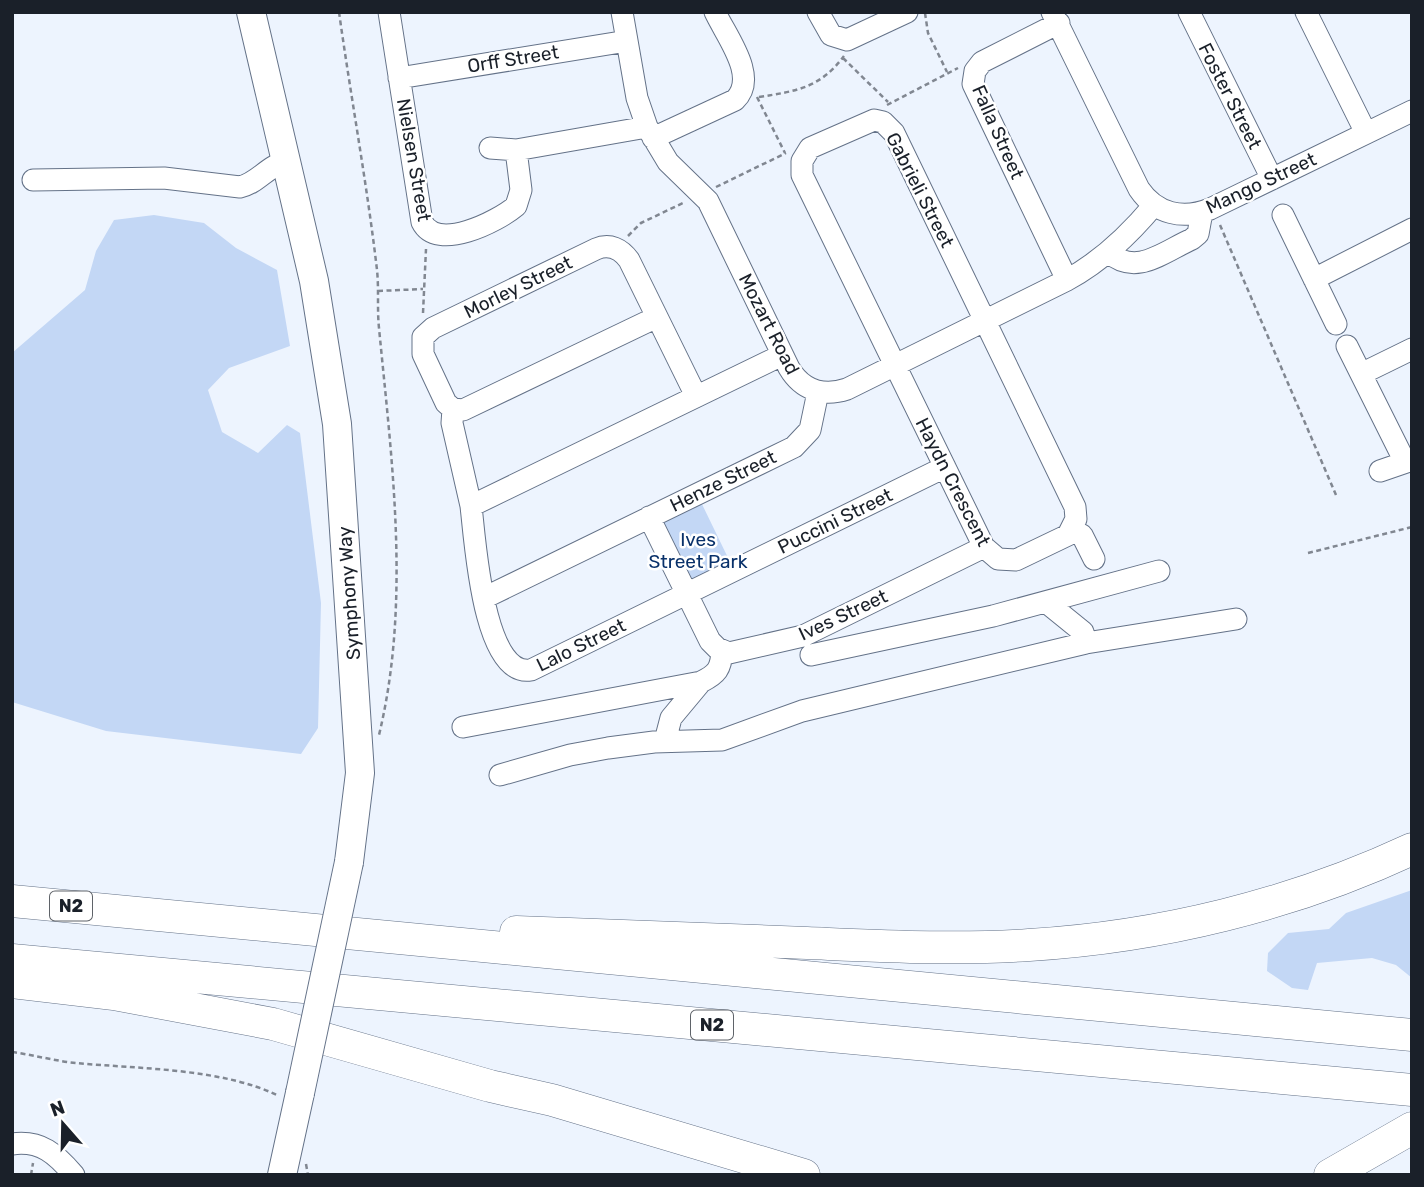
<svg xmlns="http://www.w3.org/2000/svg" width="1424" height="1187" viewBox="0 0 1424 1187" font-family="Rubik,sans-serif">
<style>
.green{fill:#c3d7f5}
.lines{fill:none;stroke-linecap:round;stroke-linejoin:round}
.minor-casing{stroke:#647288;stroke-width:23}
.major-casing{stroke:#647288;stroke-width:30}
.highway-casing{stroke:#647288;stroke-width:33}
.path{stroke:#818791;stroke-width:2.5;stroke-dasharray:5 3.5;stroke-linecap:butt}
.minor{stroke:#fff;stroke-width:21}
.major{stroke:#fff;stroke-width:28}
.highway{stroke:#fff;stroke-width:32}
.major-bridge-casing{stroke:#647288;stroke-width:30;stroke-linecap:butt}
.major-bridge{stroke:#fff;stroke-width:28}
.labels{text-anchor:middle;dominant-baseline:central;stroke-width:5;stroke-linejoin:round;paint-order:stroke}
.shield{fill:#fff;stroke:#5f6369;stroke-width:2}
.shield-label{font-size:18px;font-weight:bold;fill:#1a2029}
.street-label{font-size:19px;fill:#1a2029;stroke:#fff}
.park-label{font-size:19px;fill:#09316a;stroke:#fff}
</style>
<rect width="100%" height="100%" fill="#edf4fe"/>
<!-- green -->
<path class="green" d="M154 215 204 223 236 248 277 270 290 346 229 368 208 390 222 432 258 453 287 425 300 433 321 603 318 728 301 754 106 731 12 702V353L85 290 96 251 114 220Z
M699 498 732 566 690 581 661 523Z
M1412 890V978L1396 965 1372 958 1317 963 1308 990 1292 988 1267 971 1268 953 1288 933 1329 929 1346 913Z"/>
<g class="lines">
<defs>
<path id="minor" d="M389 12 422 222C437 252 497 222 516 206L521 190 516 150 647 127
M622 12 637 98 647 127 668 162 708 201 789 368C802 390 823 397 847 389L1067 280C1102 261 1129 235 1154 205
M818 12 831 35 847 40 907 12
M1052 12 1139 189C1156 214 1183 220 1210 209L1412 111
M1189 12 1272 179
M1306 12 1366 133
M1059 23 982 62 975 71 973 84 1067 280
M399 78 627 41
M874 120 883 122 894 133 1075 507 1076 519 1068 535 1016 560 998 559 984 547 802 175V161L810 148Z
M653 138 735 100C759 77 726 36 715 12
M490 148 516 150
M33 180 164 178 240 187C258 183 267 166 287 161
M1283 215 1336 324
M1108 252C1136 277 1163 252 1192 239L1198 234 1202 212
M1314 279 1412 229
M657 317 463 410 453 409 446 403 423 354V337L433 328 596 249C610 243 621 249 629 260L696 396
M1347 346 1405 462
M782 355 471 506C475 539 483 678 531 670L945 467
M1361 374 1412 349
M453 409 452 423 471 506
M1380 471 1412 460
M649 517 710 641 717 648 729 653 803 636 984 547
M1072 531 1082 535 1094 559
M484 598 794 447 810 430 818 392
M1046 602 1083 632 1086 643
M811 655 993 616 1159 571
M463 727 701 682C717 674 721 669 722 651
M665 741 671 718 701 682
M500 775 570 755 608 748 654 742 722 740 802 711 1086 643 1236 619
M12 1144C41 1140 56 1154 74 1175"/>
<path id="major" d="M251 12 314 281 337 424 360 773 349 862
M282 1175 300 1093"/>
<path id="highway" d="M12 901 1412 1035
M516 932C613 935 710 939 807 943 881 946 956 950 1029 945 1160 937 1292 905 1412 849
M12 960 1412 1090
M12 982 114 994 273 1024 490 1086 552 1100 804 1175
M1330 1175 1412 1128"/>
</defs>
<!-- minor casing -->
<use href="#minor" class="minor-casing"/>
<!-- major casing -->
<use href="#major" class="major-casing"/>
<!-- highway casing -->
<use href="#highway" class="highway-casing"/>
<!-- path -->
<path class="path" d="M339 12C351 98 367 184 377 270 379 289 377 309 379 328 392 463 411 602 379 735
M925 13 928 33 947 72
M843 58 888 102
M757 97 785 153
M759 97C797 91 820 88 844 56
M887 105 958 68
M716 187 786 153
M1220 225 1336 495
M628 236 641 223 685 202
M378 291 423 289
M423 313 426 249
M1308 553 1412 527
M12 1052C34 1055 55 1061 76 1063 139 1069 222 1068 279 1096
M306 1164 308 1175
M31 1175 33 1163"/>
<!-- minor -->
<use href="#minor" class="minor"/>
<!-- major -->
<use href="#major" class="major"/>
<!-- highway -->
<use href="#highway" class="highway"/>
<defs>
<path id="major-bridge" d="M300 1093 349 862"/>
</defs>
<!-- major-bridge casing -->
<use href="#major-bridge" class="major-bridge-casing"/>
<!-- major-bridge -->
<use href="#major-bridge" class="major-bridge"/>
</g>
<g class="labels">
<!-- shield labels -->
<g class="shield">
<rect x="50" y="891.5" width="42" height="29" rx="5"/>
<rect x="691" y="1010.5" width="42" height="29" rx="5"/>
</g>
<g class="shield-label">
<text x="71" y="906">N2</text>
<text x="712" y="1025">N2</text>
</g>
<!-- street labels -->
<g class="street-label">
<text transform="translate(513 59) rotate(-9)">Orff Street</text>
<text transform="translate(1230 96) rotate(63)">Foster Street</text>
<text transform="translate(998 132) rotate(66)">Falla Street</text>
<text transform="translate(414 160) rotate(80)">Nielsen Street</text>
<text transform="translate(1261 183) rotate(-25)">Mango Street</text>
<text transform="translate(920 190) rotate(63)">Gabrieli Street</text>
<text transform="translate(518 287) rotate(-26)">Morley Street</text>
<text transform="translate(769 324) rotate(63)">Mozart Road</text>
<text transform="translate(723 481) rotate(-26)">Henze Street</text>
<text transform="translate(953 482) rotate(63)">Haydn Crescent</text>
<text transform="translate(835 521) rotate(-26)">Puccini Street</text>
<text transform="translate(349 593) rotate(-94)">Symphony Way</text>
<text transform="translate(843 615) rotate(-25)">Ives Street</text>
<text transform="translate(581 645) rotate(-26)">Lalo Street</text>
</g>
<!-- park labels -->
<g class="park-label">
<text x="698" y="539">Ives<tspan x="698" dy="22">Street Park</tspan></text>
</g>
</g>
<!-- border -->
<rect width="1424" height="1187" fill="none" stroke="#1a2029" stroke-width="28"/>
<!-- north arrow -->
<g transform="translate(63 1124) rotate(340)" stroke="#ffffff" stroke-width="5" paint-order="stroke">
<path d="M0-5L12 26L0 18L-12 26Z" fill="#1a2029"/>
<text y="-10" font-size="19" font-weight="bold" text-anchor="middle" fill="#1a2029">N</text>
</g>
</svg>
